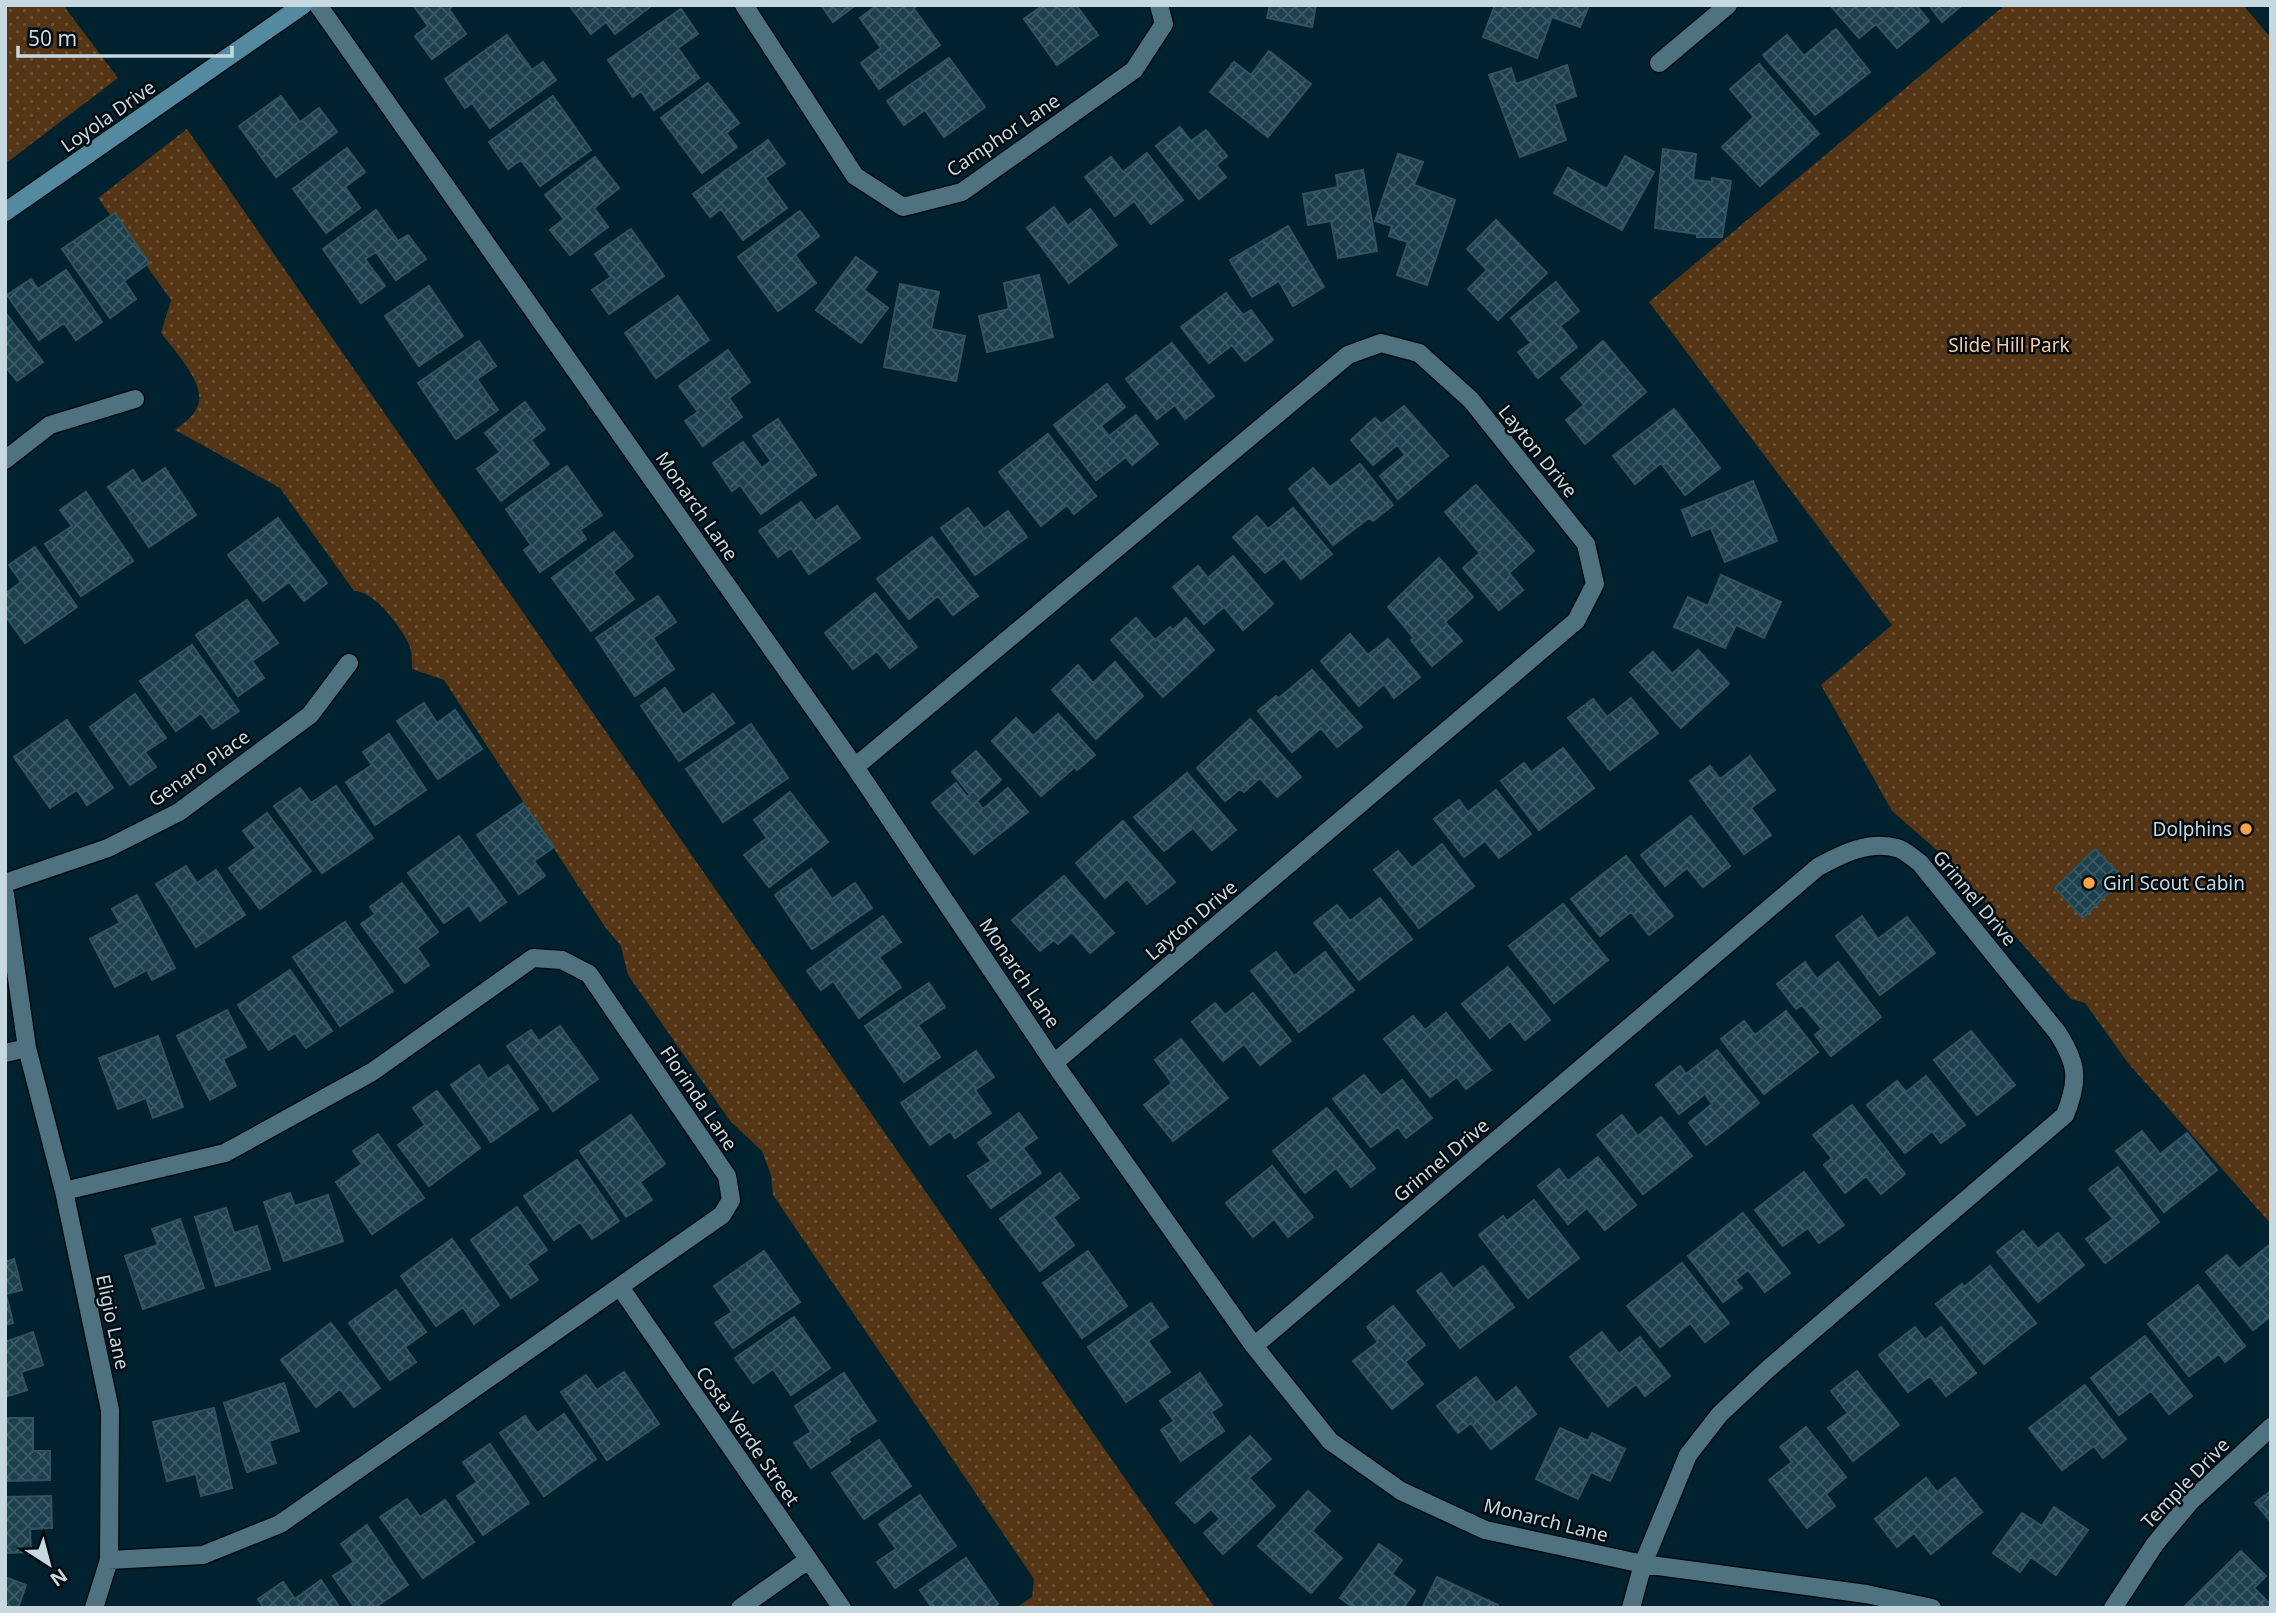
<svg xmlns="http://www.w3.org/2000/svg" width="2276" height="1613" viewBox="0 0 2276 1613" font-family="'Noto Sans',sans-serif">
<style>
.park{fill:url(#park-dots)}
.building{fill:url(#building-cross-hatch);stroke:#305360;stroke-width:2}
.lines{fill:none;stroke-linecap:round;stroke-linejoin:round}
.street-casing{stroke:#000b13;stroke-width:21}
.secondary-casing{stroke:#000b13;stroke-width:21}
.street{stroke:#4e7280;stroke-width:18}
.secondary{stroke:#538a9f;stroke-width:18}
.poi-dot{fill:#f7a149;stroke:#010a0f;stroke-width:2.5}
.labels{text-anchor:middle;dominant-baseline:central;stroke-width:5;stroke-linejoin:round;paint-order:stroke}
.street-label{font-size:19px;fill:#c6d9e0;stroke:#010a0f}
.park-label{font-size:19px;fill:#f6cba5;stroke:#010a0f}
.poi-label{font-size:19px;fill:#c6d9e0;stroke:#010a0f;text-anchor:end}
</style>
<defs>
<pattern id="park-dots" width="8" height="8" patternUnits="userSpaceOnUse" patternTransform="scale(1.75)"><rect width="8" height="8" fill="#543515"/><path d="M2 2h.1M6 6h.1" fill="none" stroke="#6b5237" stroke-width="1.8" stroke-linecap="round"/></pattern>
<pattern id="building-cross-hatch" width="8" height="8" patternUnits="userSpaceOnUse" patternTransform="scale(1.75)"><rect width="8" height="8" fill="#1d404d"/><path d="M0 0l8 8M0 8l8-8" fill="none" stroke="#3c5b66"/></pattern>
</defs>
<rect width="100%" height="100%" fill="#00222e"/>
<!-- park -->
<path class="park" d="M5 5H63L118 78 5 164Z
M2005 5H2243L2271 38V1224L2128 1063 2085 1003 2071 999 1947 859 1892 811 1821 685 1892 625 1649 302Z
M187 129 1215 1608H1016L1032 1597 1034 1579 773 1195 771 1175 762 1151 730 1121 628 975 621 946 605 927 444 680 412 669C412 661 412 655 410 647 403 629 374 590 354 591L280 488 175 430C184 423 198 414 199 400 202 380 173 349 161 333L171 300 98 198Z"/>
<!-- building -->
<path class="building" d="M413 5H454L449 9 466 34 432 59 415 36 428 26Z
M569 5H649L650 7 615 34 606 22 591 34Z
M821 5H856L833 22Z
M877 5H916L914 9 940 45 879 89 861 63 881 48 860 18Z
M1043 5H1076L1098 35 1057 65 1024 19Z
M1270 5H1316L1312 27 1267 18Z
M1495 5H1589L1580 27 1552 17 1537 58 1483 37Z
M1830 5H1916L1929 21 1897 48 1876 24 1859 38Z
M1929 5H1962L1942 22Z
M681 9 698 34 678 48 699 78 654 110 641 91 633 97 608 60Z
M1836 29 1870 72 1815 115 1763 55 1787 35 1804 56Z
M507 35 532 70 543 62 556 80 490 128 472 103 465 108 445 79Z
M1269 51 1311 84 1268 137 1210 92 1234 62 1251 75Z
M949 58 985 107 944 137 925 110 904 125 887 101Z
M1759 64 1819 134 1760 186 1722 147 1754 117 1730 89Z
M1567 65 1576 96 1554 104 1566 140 1520 157 1489 75 1511 68 1516 84Z
M708 83 739 123 726 133 737 147 702 173 661 118Z
M281 96 300 122 319 108 337 132 276 177 239 126Z
M553 96 591 150 540 186 521 160 508 169 489 142Z
M1180 127 1191 141 1206 130 1227 156 1216 165 1226 177 1199 199 1156 146Z
M768 140 785 164 765 178 787 208 743 240 721 209 710 217 693 194Z
M347 148 365 172 345 187 360 208 326 233 293 189Z
M1663 149 1696 154 1693 180 1712 182V178L1731 181 1722 237H1697V234L1655 228Z
M1147 153 1183 200 1151 224 1134 201 1115 216 1085 177 1111 157 1123 172Z
M1398 154 1423 162 1414 185 1455 200 1427 285 1397 275 1408 242 1389 236 1392 226 1375 221Z
M1625 156 1654 172 1622 230 1554 193 1568 168 1607 189Z
M595 157 619 188 594 208 608 227 570 255 550 230 564 219 545 195Z
M1363 170 1377 251 1338 258 1331 221 1308 225 1303 194 1338 187 1336 175Z
M1054 207 1068 226 1090 209 1117 245 1069 283 1027 228Z
M376 210 398 241 408 235 426 259 396 280 376 252 365 259 385 286 361 303 323 249Z
M800 211 819 236 795 255 816 283 778 311 738 257Z
M115 213 149 263 124 281 136 299 110 318 62 249Z
M1496 220 1547 273 1498 320 1468 289 1487 270 1467 249Z
M1288 226 1324 287 1293 306 1279 281 1252 297 1230 260Z
M631 229 664 276 609 314 592 290 611 277 595 254Z
M856 257 877 272 864 290 888 308 861 343 816 310Z
M66 270 102 322 76 340 64 323 39 340 7 295 31 279 38 289Z
M1039 275 1053 337 987 352 979 316 1009 309 1004 283Z
M1556 282 1579 311 1560 326 1577 347 1538 378 1518 352 1531 343 1511 318Z
M900 284 939 292 931 329 965 336 956 381 884 367Z
M429 286 463 336 419 366 385 316Z
M1226 293 1243 315 1251 310 1273 340 1245 361 1232 345 1209 363 1181 327Z
M678 296 709 340 656 378 625 333Z
M5 312 43 362 17 381 5 366Z
M479 341 496 366 477 379 498 410 456 439 418 383Z
M1603 341 1646 392 1585 444 1566 420 1584 405 1561 378Z
M1172 343 1214 396 1185 419 1175 405 1157 419 1126 379Z
M728 350 750 382 729 398 742 417 703 446 685 421 698 412 679 386Z
M1107 384 1125 407 1101 426 1109 436 1136 415 1158 444 1132 465 1126 457 1096 480 1054 425Z
M525 402 545 429 531 440 549 464 501 501 477 469 500 452 485 433Z
M1404 406 1448 456 1398 499 1380 476 1405 455 1397 445 1373 465 1351 440 1375 418 1381 424Z
M1674 409 1720 468 1685 495 1661 463 1635 484 1613 456Z
M778 419 816 475 761 514 740 485 732 491 713 463 743 442 762 468 771 461 753 436Z
M1048 434 1096 496 1074 514 1067 505 1041 526 999 472Z
M1360 464 1393 505 1373 521 1369 518 1333 545 1289 489 1313 468 1330 487Z
M567 466 602 515 580 530 586 539 540 572 524 550 531 545 506 509Z
M165 468 196 515 149 547 108 487 133 470 142 484Z
M1753 481 1777 541 1725 562 1711 528 1692 536 1682 510Z
M1476 485 1534 551 1509 573 1523 590 1499 610 1463 568 1480 553 1445 512Z
M86 492 133 561 81 596 45 544 72 526 60 510Z
M801 502 815 521 837 506 860 538 809 574 791 548 778 557 759 531Z
M968 508 984 529 1008 511 1027 537 975 575 941 528Z
M1293 508 1332 554 1301 579 1284 558 1265 573 1233 537 1257 516 1268 529Z
M278 518 327 583 304 601 289 582 263 601 228 555Z
M614 532 633 556 613 572 634 599 591 631 552 578Z
M932 537 978 596 953 615 938 596 909 619 877 579Z
M35 547 77 607 25 643 5 615V594L21 582 9 565Z
M1233 556 1273 604 1243 630 1224 607 1204 624 1173 587 1198 566 1208 578Z
M1439 558 1473 597 1445 622 1462 641 1432 666 1411 640 1414 638 1388 607Z
M1721 575 1781 602 1764 638 1736 625 1725 648 1674 627 1688 597 1708 606Z
M875 593 917 647 890 668 877 651 853 669 825 633Z
M658 596 676 622 653 638 674 669 635 696 596 638Z
M247 600 278 643 252 661 264 678 238 696 196 635Z
M1136 618 1155 640 1170 627 1173 630 1186 618 1214 650 1163 697 1111 640Z
M1350 634 1368 655 1388 639 1420 677 1394 698 1384 684 1359 706 1321 661Z
M192 645 239 711 213 729 201 713 176 731 140 681Z
M1698 650 1729 684 1681 728 1630 672 1653 652 1672 674Z
M1115 662 1143 696 1096 739 1052 690 1078 665 1093 683Z
M1312 670 1362 727 1337 747 1321 728 1292 752 1258 711 1276 696 1279 698Z
M665 688 683 715 713 694 734 723 679 761 641 706Z
M135 694 166 738 145 752 156 767 130 785 90 727Z
M1631 698 1658 733 1610 770 1568 718 1593 699 1607 717Z
M424 703 437 723 455 710 482 749 438 779 397 721Z
M1058 714 1095 755 1077 770 1075 767 1041 796 992 741 1016 718 1033 736Z
M1250 719 1301 777 1277 797 1260 778 1244 792 1240 789 1225 801 1197 768Z
M67 720 113 788 87 805 77 790 50 808 14 757Z
M751 724 788 778 723 822 686 769Z
M389 734 426 790 375 825 346 782 372 765 363 752Z
M1563 748 1594 788 1539 830 1501 781 1524 763 1531 772Z
M976 751 1001 780 977 801 983 809 1008 788 1028 812 974 854 932 803 956 783 967 797 970 795 952 772Z
M1750 756 1775 790 1751 808 1771 835 1744 854 1690 781 1710 766 1720 779Z
M1187 773 1236 830 1212 850 1193 828 1164 851 1134 817Z
M336 786 373 838 322 873 274 806 300 788 311 803Z
M1496 790 1531 834 1499 858 1485 841 1464 857 1434 819 1459 800 1468 812Z
M790 792 828 842 769 887 744 855 767 838 754 820Z
M523 803 554 847 534 861 545 876 519 894 477 835Z
M267 813 311 871 260 909 229 868 256 848 243 831Z
M1691 816 1730 866 1703 887 1687 868 1665 886 1641 855Z
M1123 821 1175 882 1147 904 1127 879 1105 898 1076 863Z
M459 836 506 902 480 921 469 905 444 923 408 873Z
M1442 844 1474 886 1419 928 1374 870 1398 851 1412 868Z
M2095 849 2123 878 2083 918 2055 888Z
M1626 856 1673 916 1649 935 1631 912 1600 936 1571 899Z
M186 866 197 883 216 870 245 915 196 947 156 884Z
M811 869 832 899 855 883 872 908 812 949 775 895Z
M1064 876 1114 933 1090 953 1072 932 1058 944 1054 940 1040 951 1012 920Z
M402 883 438 932 417 948 429 965 405 983 361 924 375 914 370 907Z
M137 895 175 968 152 980 147 970 115 987 90 939 120 923 112 909Z
M1380 898 1412 939 1359 980 1314 923 1337 905 1350 921Z
M1563 904 1608 960 1554 1003 1509 946Z
M883 916 901 942 879 957 901 987 859 1018 833 981 821 990 807 971Z
M1862 916 1878 939 1907 917 1935 953 1880 995 1836 936Z
M345 922 393 991 340 1026 293 957Z
M1276 952 1294 976 1325 952 1354 990 1299 1032 1251 971Z
M1805 962 1817 979 1838 962 1881 1017 1831 1056 1815 1035 1822 1029 1802 1005 1796 1009 1777 984Z
M1508 967 1550 1020 1525 1040 1510 1021 1490 1038 1462 1004Z
M290 970 332 1031 306 1048 295 1033 269 1050 238 1005Z
M929 983 945 1007 918 1025 940 1057 904 1082 865 1026Z
M1253 993 1291 1041 1260 1065 1244 1044 1223 1061 1192 1022 1215 1003 1225 1015Z
M227 1010 246 1047 223 1059 236 1086 210 1100 177 1036Z
M1786 1011 1818 1052 1764 1094 1721 1039 1744 1021 1755 1035Z
M1446 1013 1491 1070 1466 1089 1457 1077 1430 1097 1384 1039 1413 1016 1425 1030Z
M560 1026 598 1079 553 1111 507 1046 531 1030 539 1041Z
M1971 1031 2015 1085 1977 1115 1934 1060Z
M158 1036 183 1107 153 1118 146 1098 118 1109 99 1058Z
M1181 1039 1228 1098 1173 1141 1144 1105 1172 1083 1155 1060Z
M1717 1050 1759 1103 1706 1145 1689 1123 1712 1104 1705 1094 1679 1114 1656 1085 1680 1066 1686 1074Z
M976 1051 994 1077 975 1090 991 1113 955 1138 950 1131 930 1145 901 1103Z
M479 1065 488 1079 508 1065 538 1109 491 1142 451 1085Z
M1364 1075 1381 1096 1402 1080 1432 1118 1406 1138 1398 1127 1371 1147 1333 1099Z
M1926 1076 1965 1125 1941 1143 1932 1131 1905 1153 1867 1105 1897 1081 1906 1092Z
M437 1091 480 1148 429 1186 398 1145 425 1125 413 1108Z
M1852 1105 1905 1174 1881 1194 1866 1176 1845 1193 1824 1165 1832 1158 1813 1135Z
M1327 1108 1375 1168 1351 1187 1336 1168 1305 1193 1273 1151Z
M1019 1113 1037 1138 1023 1148 1041 1173 991 1208 968 1176 991 1161 978 1143Z
M631 1115 665 1164 640 1182 652 1200 626 1217 580 1151Z
M1622 1115 1638 1136 1661 1117 1692 1156 1643 1194 1597 1135Z
M2142 1131 2160 1154 2187 1133 2217 1170 2164 1212 2116 1151Z
M378 1134 424 1198 372 1234 336 1182 362 1164 353 1151Z
M1598 1157 1636 1205 1605 1230 1587 1208 1568 1224 1538 1186 1559 1169 1568 1181Z
M577 1160 619 1221 592 1239 580 1222 554 1240 524 1196Z
M1272 1166 1313 1217 1288 1237 1274 1219 1253 1237 1226 1203Z
M2118 1167 2159 1222 2105 1263 2086 1239 2113 1219 2089 1189Z
M1804 1172 1844 1225 1819 1243 1808 1228 1783 1246 1755 1210Z
M1060 1173 1079 1198 1053 1217 1074 1245 1040 1271 1000 1219Z
M290 1193 295 1206 328 1195 343 1241 284 1261 264 1202Z
M1534 1200 1579 1258 1528 1298 1479 1235 1503 1216 1507 1221Z
M517 1207 547 1250 527 1264 538 1280 511 1298 471 1240Z
M226 1208 234 1233 257 1226 270 1269 216 1286 195 1217Z
M1743 1213 1790 1273 1765 1292 1748 1270 1735 1280 1742 1288 1723 1302 1688 1256Z
M180 1219 204 1288 143 1309 125 1256 158 1245 152 1229Z
M2023 1231 2038 1249 2058 1233 2084 1265 2038 1302 1997 1252Z
M452 1239 499 1305 474 1324 463 1307 436 1326 401 1276Z
M2268 1246 2271 1250V1316L2253 1330 2206 1272 2227 1255 2239 1269Z
M764 1251 800 1302 733 1348 715 1323 732 1312 714 1286Z
M1088 1251 1127 1306 1082 1338 1043 1283Z
M14 1259 22 1290 6 1294 13 1323 5 1325V1262Z
M1682 1263 1729 1323 1705 1342 1690 1323 1660 1347 1627 1306Z
M1483 1266 1514 1307 1460 1348 1417 1291 1441 1273 1453 1289Z
M1990 1266 2036 1323 1984 1364 1936 1304 1962 1284 1964 1287Z
M2198 1285 2245 1346 2225 1362 2219 1354 2189 1376 2148 1324Z
M396 1290 426 1332 405 1347 416 1362 390 1380 349 1323Z
M1151 1303 1168 1327 1148 1341 1170 1372 1126 1402 1088 1347Z
M1393 1306 1425 1345 1405 1362 1423 1384 1392 1409 1353 1361 1378 1342 1367 1327Z
M794 1317 830 1368 791 1395 773 1369 753 1383 735 1358Z
M331 1323 380 1388 354 1407 340 1389 316 1407 281 1360Z
M1915 1327 1925 1340 1941 1327 1976 1373 1946 1396 1930 1376 1908 1392 1879 1355Z
M33 1332 43 1365 21 1372 27 1390 5 1397V1342Z
M1602 1332 1619 1354 1640 1337 1670 1376 1645 1396 1636 1384 1608 1406 1570 1357Z
M2145 1336 2192 1396 2169 1414 2151 1391 2119 1415 2091 1378Z
M1857 1371 1899 1425 1853 1461 1828 1428 1848 1413 1831 1391Z
M624 1372 659 1424 607 1460 561 1392 586 1375 597 1390Z
M844 1373 876 1421 848 1439 850 1442 811 1468 794 1443 811 1432 795 1406Z
M1200 1373 1222 1405 1211 1412 1224 1431 1181 1461 1161 1430 1174 1421 1160 1401Z
M1476 1377 1496 1403 1516 1387 1536 1414 1491 1449 1471 1423 1458 1433 1437 1406Z
M284 1383 299 1431 269 1441 276 1463 247 1472 224 1403Z
M2085 1385 2126 1439 2103 1458 2094 1446 2062 1470 2029 1428Z
M214 1408 232 1488 201 1496 196 1474 167 1481 153 1422Z
M564 1414 596 1459 544 1496 500 1433 525 1416 537 1433Z
M5 1418H33V1451H50V1480L5 1481Z
M1806 1427 1846 1477 1826 1494 1835 1506 1807 1528 1769 1480 1792 1462 1780 1447Z
M1560 1428 1588 1441 1592 1433 1625 1449 1610 1481 1591 1472 1578 1499 1536 1479Z
M1250 1436 1271 1459 1249 1478 1275 1506 1223 1554 1204 1533 1220 1519 1211 1509 1195 1523 1176 1503Z
M879 1440 911 1486 864 1519 832 1473Z
M490 1444 529 1503 483 1535 457 1496 477 1482 463 1462Z
M1926 1478 1937 1492 1955 1478 1982 1512 1931 1554 1914 1533 1897 1547 1875 1519Z
M1308 1491 1330 1511 1312 1531 1342 1558 1311 1593 1258 1546Z
M2271 1491V1522L2255 1503Z
M920 1495 956 1546 895 1588 877 1562 896 1549 879 1524Z
M51 1496 52 1528 30 1529 31 1552 5 1553V1497Z
M407 1499 420 1517 445 1500 474 1542 423 1578 380 1517Z
M2054 1507 2088 1530 2056 1575 2031 1557 2020 1572 1993 1553 2022 1513 2042 1526Z
M367 1525 408 1585 374 1608H355L333 1576 354 1562 341 1544Z
M1379 1544 1402 1560 1392 1574 1415 1591 1403 1608H1354L1340 1598Z
M2241 1551 2266 1576 2254 1588 2271 1605V1608H2183Z
M966 1558 998 1604 993 1608H932L920 1590Z
M5 1577 26 1585 18 1608H5Z
M1437 1577 1498 1605 1496 1608H1422Z
M321 1580 340 1608H264L258 1599 283 1582 295 1599Z"/>
<g class="lines">
<defs>
<path id="street" d="M318 5 855 767 1054 1063 1254 1346 1330 1441 1401 1491 1485 1530 1643 1564 1866 1594 1932 1608
M744 5 855 176 903 207 962 192 1134 70 1164 24 1159 5
M1659 63 1728 5
M5 460 50 425 135 399
M855 767 1348 355 1381 343 1419 353 1471 400 1586 544 1595 584 1576 621 1054 1063
M5 883 108 848 179 812 310 715 349 663
M5 894 27 1048 64 1191 110 1410 109 1560 94 1608
M5 1053 27 1048
M64 1191 225 1153 372 1072 533 958 562 960 589 974 727 1176 731 1200 722 1215 280 1524 203 1555 109 1560
M620 1287 842 1608
M1254 1346 1818 867C1842 854 1869 840 1897 848 1905 850 1913 858 1920 863L2057 1032C2078 1064 2079 1080 2065 1115L1768 1369 1720 1414 1688 1455 1643 1564 1631 1608
M740 1608 808 1560
M2113 1608 2155 1544 2190 1502 2271 1427"/>
<path id="secondary" d="M5 212 303 5"/>
</defs>
<!-- street casing -->
<use href="#street" class="street-casing"/>
<!-- secondary casing -->
<use href="#secondary" class="secondary-casing"/>
<!-- street -->
<use href="#street" class="street"/>
<!-- secondary -->
<use href="#secondary" class="secondary"/>
</g>
<!-- markers -->
<g class="poi-dot">
<circle cx="2246" cy="829" r="7"/>
<circle cx="2089" cy="883" r="7"/>
</g>
<g class="labels">
<!-- street labels -->
<g class="street-label">
<text transform="translate(108 116) rotate(-35)">Loyola Drive</text>
<text transform="translate(1003 135) rotate(-34)">Camphor Lane</text>
<text transform="translate(1538 451) rotate(51)">Layton Drive</text>
<text transform="translate(697 506) rotate(55)">Monarch Lane</text>
<text transform="translate(199 768) rotate(-35)">Genaro Place</text>
<text transform="translate(1975 898) rotate(50)">Grinnel Drive</text>
<text transform="translate(1191 920) rotate(-40)">Layton Drive</text>
<text transform="translate(1020 973) rotate(56)">Monarch Lane</text>
<text transform="translate(699 1098) rotate(56)">Florinda Lane</text>
<text transform="translate(1441 1160) rotate(-40)">Grinnel Drive</text>
<text transform="translate(113 1322) rotate(78)">Eligio Lane</text>
<text transform="translate(748 1436) rotate(55)">Costa Verde Street</text>
<text transform="translate(2185 1483) rotate(-46)">Temple Drive</text>
<text transform="translate(1546 1520) rotate(14)">Monarch Lane</text>
</g>
<!-- park labels -->
<g class="park-label">
<text x="2009" y="345">Slide Hill Park</text>
</g>
<!-- poi labels -->
<g class="poi-label">
<text x="2232" y="829">Dolphins</text>
<text x="2103" y="883" text-anchor="start">Girl Scout Cabin</text>
</g>
</g>
<!-- border -->
<rect width="2276" height="1613" fill="none" stroke="#c6d9e0" stroke-width="14"/>
<!-- north arrow -->
<g transform="translate(49 1564) rotate(144)" stroke="#010a0f" stroke-width="5" paint-order="stroke">
<path d="M0-5L12 26L0 18L-12 26Z" fill="#c6d9e0"/>
<text y="-10" font-size="19" font-weight="bold" text-anchor="middle" fill="#c6d9e0">N</text>
</g>
<!-- scale -->
<path d="M18 46v10h214v-10" fill="none" stroke="#c6d9e0" stroke-width="3.5"/>
<text x="28" y="46" font-size="21" fill="#c6d9e0" stroke="#010a0f" stroke-width="5" paint-order="stroke">50 m</text>
</svg>
